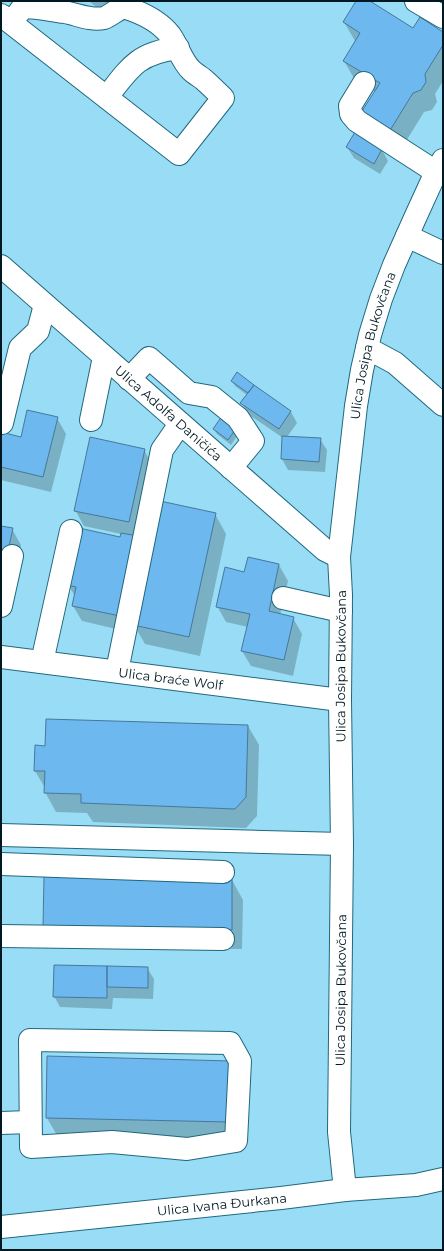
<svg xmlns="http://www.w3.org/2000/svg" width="444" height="1251" viewBox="0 0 444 1251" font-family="Montserrat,sans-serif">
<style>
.shadow{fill:#0003}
.building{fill:#6cb8ef;stroke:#47789c}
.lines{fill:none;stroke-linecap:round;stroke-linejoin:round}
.minor-casing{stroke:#20687d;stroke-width:24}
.minor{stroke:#fff;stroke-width:22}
.labels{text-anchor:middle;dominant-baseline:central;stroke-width:4;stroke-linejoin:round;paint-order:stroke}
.street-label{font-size:13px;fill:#001821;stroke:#e2f6fd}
</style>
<rect width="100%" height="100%" fill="#98ddf5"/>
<!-- shadow -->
<path class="shadow" d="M89 1H134L115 23Z
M357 1H368L414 29 443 33V81L435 94 437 102 432 110 424 112 400 151 373 134 375 92 355 80 344 61 355 41 344 22Z
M347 147 382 150 388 161 380 174 354 158Z
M237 374 291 412 297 423 287 437 320 439 327 450 325 472 288 470 282 459 283 438 248 414 242 403 247 395 235 386 232 381Z
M57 418 66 434 51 492 1 480V433L21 438Z
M222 418 239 433 231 445 217 434 214 429Z
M144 450 153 466 129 632 82 621 73 606 75 596 68 585 120 538 121 534 84 526 75 510Z
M215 514 226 534 200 656 145 644 134 625Z
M1 527 12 529 21 545 7 610Z
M279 565 288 581 280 615 293 618 302 634 293 676 251 666 242 651 248 627 226 622 217 606 245 573Z
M248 726 259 745 257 816 246 828 93 822 87 813 56 812 45 792V788L35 771Z
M232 880 243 900 242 949 55 946Z
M147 968 154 979 153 999 113 998 112 1009 60 1007 54 996Z
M230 1062 240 1141 58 1137 47 1118Z"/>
<!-- building -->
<path class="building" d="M356 1H370L413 28 420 17 443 32V45L425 74 426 82 421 90 413 93 389 132 360 114 380 83 343 61 360 33 343 22Z
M355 132 382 149 374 164 346 147Z
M237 372 254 385 248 393 231 381Z
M254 385 291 411 279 429 240 403Z
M27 410 58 417 43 477 1 467V432L21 437Z
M222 416 237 427 228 440 213 429Z
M282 436 321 438 319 462 281 459Z
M90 437 145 449 129 522 74 511Z
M160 501 216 513 189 637 133 625Z
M1 526 13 528 1 583Z
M79 528 120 537 121 533 138 536 120 616 72 606 76 587 67 585Z
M248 557 279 564 269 611 294 617 284 660 241 651 250 614 216 607 225 567 244 572Z
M46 719 248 725 246 797 235 809 81 803V794L44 793 45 771H34L35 745 45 746Z
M44 876 232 879V930L43 927Z
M54 965 107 966V998L53 997Z
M107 966 148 967V988L107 987Z
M47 1056 231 1061 229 1122 46 1118Z"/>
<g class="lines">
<defs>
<g id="minor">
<path d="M416 1 443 17"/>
<path d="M1 15 179 154 223 98C217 92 210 85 203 79 199 76 194 73 191 70 181 60 178 46 170 35 159 21 140 12 123 7 118 9 108 17 104 18 90 21 77 14 64 12 50 10 36 7 23 7L11 23"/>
<path d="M364 83 350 106 351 114 357 121 436 172"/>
<path d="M107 97C130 67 138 53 178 48"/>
<path d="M407 236 443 253"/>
<path id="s1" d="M1 266 325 550 339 557"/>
<path d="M367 348 395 363 443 405"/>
<path d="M129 379 149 358 189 393 212 397 238 418 253 441 231 468"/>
<path d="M91 420 104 357"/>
<path d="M2 423 20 348 38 331 45 305"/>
<path d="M283 598 341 611"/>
<path d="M1 606 12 556"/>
<path id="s2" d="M1 657 340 700"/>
<path d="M42 662 71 531"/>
<path d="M117 671 162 450 180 424"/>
<path d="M1 835 342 844"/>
<path d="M1 864 223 872"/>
<path d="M1 936 223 939"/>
<path d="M30 1040 230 1043 240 1061 236 1141 187 1149 112 1142 31 1147Z"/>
<path d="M1 1123 30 1122"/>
<path id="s3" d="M345 1190 339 1132 342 844 340 700 341 595 339 557 356 406 362 370 370 335 381 299 394 265 415 218 436 172 443 160"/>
<path id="s4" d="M1 1227 281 1198 345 1190 416 1185 443 1179"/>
</g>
</defs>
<!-- minor casing -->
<use href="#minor" class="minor-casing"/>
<!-- minor -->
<use href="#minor" class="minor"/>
</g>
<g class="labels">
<!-- street labels -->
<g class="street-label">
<text stroke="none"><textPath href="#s3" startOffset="848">Ulica Josipa Bukovčana</textPath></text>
<text stroke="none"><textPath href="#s1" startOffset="223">Ulica Adolfa Daničića</textPath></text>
<text stroke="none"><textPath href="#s3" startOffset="524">Ulica Josipa Bukovčana</textPath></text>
<text stroke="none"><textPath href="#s2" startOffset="171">Ulica braće Wolf</textPath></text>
<text stroke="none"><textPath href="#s3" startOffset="200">Ulica Josipa Bukovčana</textPath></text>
<text stroke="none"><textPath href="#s4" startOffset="222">Ulica Ivana Đurkana</textPath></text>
</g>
</g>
<!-- border -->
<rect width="444" height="1251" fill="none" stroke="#001821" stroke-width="4"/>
</svg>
